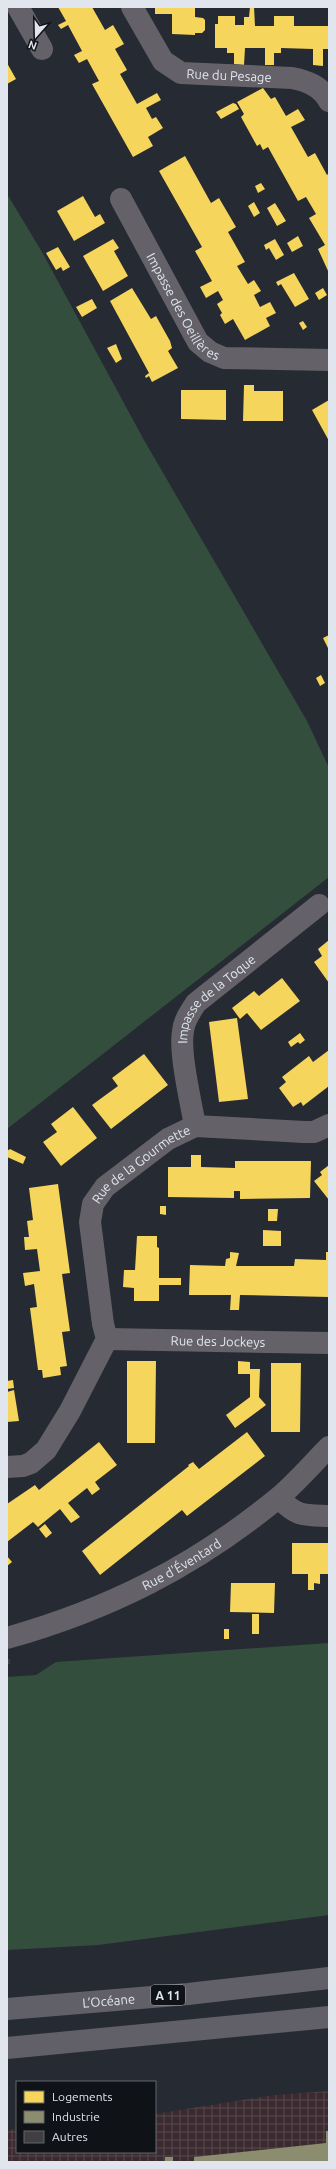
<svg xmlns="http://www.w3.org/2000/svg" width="336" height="2169" viewBox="0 0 336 2169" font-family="Ubuntu,sans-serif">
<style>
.industrial{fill:url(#industrial-grid)}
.pitch{fill:#344e3e}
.homes{fill:#f6d55c}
.industry{fill:#8c8c6e}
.building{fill:#403e40}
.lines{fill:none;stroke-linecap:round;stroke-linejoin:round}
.minor{stroke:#646268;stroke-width:22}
.highway{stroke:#616069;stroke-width:22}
.labels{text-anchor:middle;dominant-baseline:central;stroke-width:4;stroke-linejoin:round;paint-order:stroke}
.shield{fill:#0f1217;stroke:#a1a6ae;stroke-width:1}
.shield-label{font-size:12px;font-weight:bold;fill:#e0e5ee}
.street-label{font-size:13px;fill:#e0e5ee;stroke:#0f1217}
</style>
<defs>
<pattern id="industrial-grid" width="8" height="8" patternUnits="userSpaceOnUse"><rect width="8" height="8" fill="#3b2a2f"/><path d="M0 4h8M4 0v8" fill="none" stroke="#57494d"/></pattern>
</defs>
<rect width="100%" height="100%" fill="#262a32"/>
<!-- industrial -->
<path class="industrial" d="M329 2091V2162H7V2130L17 2129V2152H155V2114L274 2095Z"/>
<!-- pitch -->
<path class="pitch" d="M7 194 42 252 144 440 307 721 329 768V877L7 1129Z
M329 1643V1915L98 1945 7 1950V1677L36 1675 56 1662Z"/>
<!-- homes -->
<path class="homes" d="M58 7H92L105 30 113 25 124 44 115 49 127 70 120 74 137 104 157 93 161 100 146 108 152 119 156 117 163 128 148 137 153 146 133 157 92 84 99 81 87 59 79 63 74 55 82 51 68 25 61 29 58 25 66 21Z
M155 7H195V17L203 18 205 20V30L202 33H195V35L172 34V14H155Z
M250 7H254L255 26H274V16H294V26H329V49H323V66L313 65V49L281 48V53H274V65H265V48H245L244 65 234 64V53H227V48H215V24H218V16H235V25H244V17H249Z
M7 63 16 79 7 84Z
M263 88 271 99 275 97 286 116 298 109 305 120 291 127 308 157 315 153 327 175 329 173V273L318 249 325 245 309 218 316 214 306 197 298 201 268 147 263 150 260 144 257 146 241 117 244 114 237 102Z
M233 103 236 104 239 109 221 119 216 112Z
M185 156 211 203 219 198 236 227 228 232 245 262 237 266 248 284 254 280 261 291 254 295 260 307 270 302 276 313 266 318 270 326 245 340 233 319 225 324 220 315 222 313 217 304 223 300 218 291 206 298 200 287 212 281 195 251 202 247 159 171Z
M261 183 265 189 258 193 255 186Z
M83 196 95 217 100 214 105 223 74 241 57 211Z
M254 202 260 213 254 217 248 206Z
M275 203 286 221 277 226 267 208Z
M298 236 303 246 292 252 287 243Z
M113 239 119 248 114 251 128 276 103 291 83 256Z
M275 239 284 255 276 260 269 248 266 250 264 245Z
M58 247 70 267 63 271 61 267 56 270 46 253Z
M294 273 309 299 295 307 281 284 278 286 276 282Z
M132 288 151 319 156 316 170 341 172 348 168 351 178 368 152 382 149 376 146 378 145 376 149 373 110 301Z
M323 288 327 295 319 300 315 293Z
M92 299 97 308 82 317 76 307Z
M303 321 307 327 303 330 299 323Z
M116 344 122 359 116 363 107 348Z
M244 385H254V391H283V421H243Z
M181 390H226V420L181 419Z
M329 400V441L312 410Z
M329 635V650L323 638Z
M321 675 325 683 320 686 316 678Z
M329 940V983L314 962 322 956 318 949Z
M282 978 300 1001 261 1030 247 1013 240 1019 232 1008 254 991 259 996Z
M237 1018 248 1099 219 1102 209 1022Z
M300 1033 305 1040 300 1044 298 1042 291 1047 288 1042Z
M329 1050V1086L303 1106 301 1102 293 1107 279 1088 286 1082 282 1077 309 1056 313 1062Z
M144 1054 168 1085 111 1129 92 1105 118 1086 112 1078Z
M73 1107 97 1138 61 1166 43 1142 57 1132 51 1124Z
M10 1149 26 1157 23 1164 7 1157V1151Z
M191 1155H201V1167L235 1168V1161H311L310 1198 240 1199V1191H234V1198L168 1197V1167H191Z
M329 1165V1200L314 1181 322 1175 320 1172Z
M58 1184 70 1273 62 1274 70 1331 62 1332 67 1366 60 1367 61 1375 43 1378 42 1370H38L30 1308 37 1307 34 1284 25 1286 23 1273 40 1271 37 1249 25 1250 24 1237H29L27 1221 33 1220 29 1188Z
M160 1206H166V1215L160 1214Z
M268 1209H278L277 1221H268Z
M263 1230 281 1231V1246H263Z
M137 1236H157V1247L159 1248V1278H181V1285H159V1301H134V1288L123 1287 124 1270H135Z
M230 1252 239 1253 236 1266H294L295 1259 326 1260V1252H329V1297L240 1295 239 1310H230L231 1295H189L190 1265 225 1266 226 1259 230 1258Z
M127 1361H156L155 1443H127Z
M238 1361 250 1362V1369H260L259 1397 266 1405 235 1428 226 1415 250 1397V1374H238Z
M271 1363H301L300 1432H271Z
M13 1380 14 1388 7 1389V1381Z
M14 1390 19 1421 7 1422V1392Z
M247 1432 265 1456 187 1516 182 1510 100 1575 82 1551 189 1466 188 1465 193 1462 199 1469Z
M99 1442 117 1465 95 1482 100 1489 92 1495 87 1488 68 1503 80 1517 71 1523 60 1509 38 1527 33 1522 7 1542V1504L35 1485 39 1490Z
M45 1524 52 1533 46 1538 39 1529Z
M292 1543H329V1574H320V1584L314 1583V1590H308V1574H292Z
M7 1556 12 1562 7 1566Z
M231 1583H275L274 1613 230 1612Z
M252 1614H259V1634H252Z
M224 1629H229V1639H224Z"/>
<!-- industry -->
<path class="industry" d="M326 2131H329V2162H194V2157L326 2143Z
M165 2157H173V2162H165Z"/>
<!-- building -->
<path class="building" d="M7 1659H10V1664H7Z"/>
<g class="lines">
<!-- minor -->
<g class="minor">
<path d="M18 7 42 49"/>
<path id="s1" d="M132 7 163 61 181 73 292 78C307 81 321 86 329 101"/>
<path id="s2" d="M121 199 198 342 210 352 224 358 329 360"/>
<path id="s3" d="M195 1126C191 1102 179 1053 183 1031 184 1020 191 1011 196 1003L319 905"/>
<path id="s4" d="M107 1339 329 1343"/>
<path id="s5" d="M7 1467 23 1466 31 1463 46 1450 70 1411 107 1339 103 1324 90 1222 93 1204 105 1187 168 1139 195 1126 304 1132H314L329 1125"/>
<path d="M279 1498C297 1517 304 1515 329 1516"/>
<path id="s6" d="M7 1638C110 1609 195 1566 278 1498 296 1483 312 1464 329 1447"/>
</g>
<!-- highway -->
<g class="highway">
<path id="s7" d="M7 2009 188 1994 329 1978"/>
<path d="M7 2048 329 2017"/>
</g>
</g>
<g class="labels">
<!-- shield labels -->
<rect class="shield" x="151" y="1985" width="34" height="20" rx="3"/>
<g class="shield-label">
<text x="168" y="1995">A 11</text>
</g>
<!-- street labels -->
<g class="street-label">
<text stroke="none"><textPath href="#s1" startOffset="132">Rue du Pesage</textPath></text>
<text stroke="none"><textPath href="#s2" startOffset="125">Impasse des Oeillères</textPath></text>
<text stroke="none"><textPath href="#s3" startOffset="142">Impasse de la Toque</textPath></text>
<text stroke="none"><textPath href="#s5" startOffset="371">Rue de la Gourmette</textPath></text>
<text stroke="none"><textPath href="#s4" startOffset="111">Rue des Jockeys</textPath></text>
<text stroke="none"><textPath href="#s6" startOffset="190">Rue d'Éventard</textPath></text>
<text stroke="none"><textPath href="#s7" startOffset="102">L’Océane</textPath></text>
</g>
</g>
<!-- border -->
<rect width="336" height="2169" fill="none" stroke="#e0e5ee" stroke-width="16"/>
<!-- legend -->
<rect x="16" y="2081" width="140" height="72" fill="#0f1217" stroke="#63666d"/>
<rect x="24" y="2091" width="20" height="12" fill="#f6d55c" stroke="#63666d"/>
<text x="52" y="2101" font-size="12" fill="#e0e5ee">Logements</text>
<rect x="24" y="2111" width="20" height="12" fill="#8c8c6e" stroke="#63666d"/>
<text x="52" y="2121" font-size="12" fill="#e0e5ee">Industrie</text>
<rect x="24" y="2131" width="20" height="12" fill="#403e40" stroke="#63666d"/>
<text x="52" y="2141" font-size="12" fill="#e0e5ee">Autres</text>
<!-- north arrow -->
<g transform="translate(36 36) rotate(200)" stroke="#0f1217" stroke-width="3" paint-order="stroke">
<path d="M0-3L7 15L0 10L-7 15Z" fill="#e0e5ee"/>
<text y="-6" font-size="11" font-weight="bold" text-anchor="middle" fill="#e0e5ee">N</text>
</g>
</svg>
